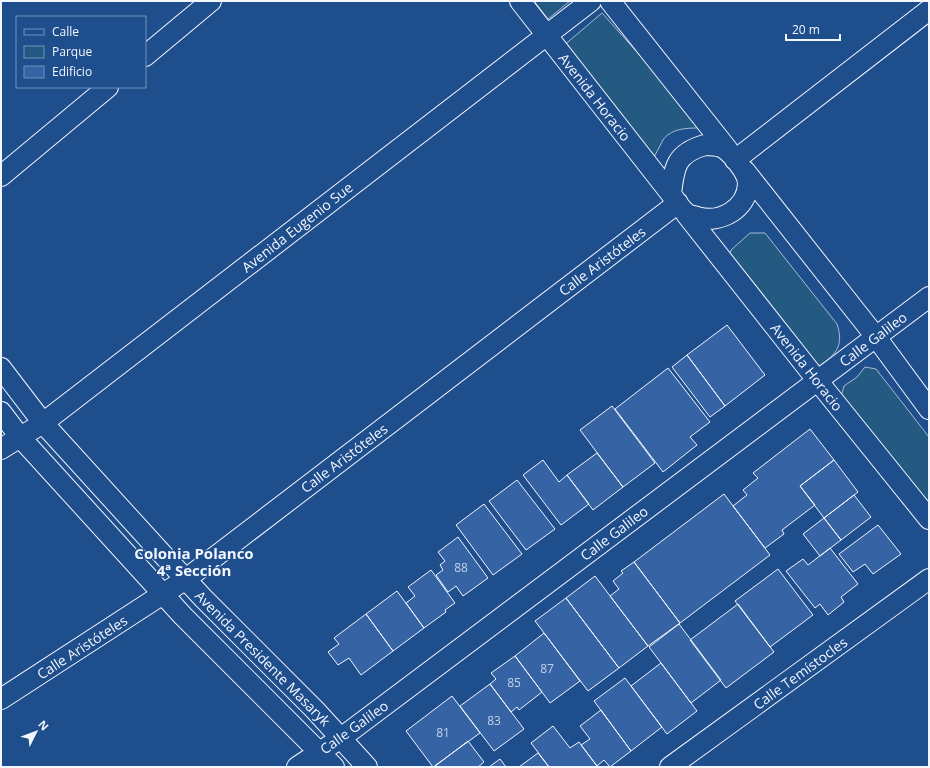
<svg xmlns="http://www.w3.org/2000/svg" width="930" height="768" viewBox="0 0 930 768" font-family="'Open Sans',sans-serif">
<style>
.green{fill:#245a82;stroke:#a8bbd7}
.building{fill:#3563a3;stroke:#f2f6ff}
.lines{fill:none;stroke-linecap:round;stroke-linejoin:round}
.minor-casing{stroke:#f2f6ff;stroke-width:22}
.minor{stroke:#1f4e8c;stroke-width:20}
.labels{text-anchor:middle;dominant-baseline:central;stroke-width:3;stroke-linejoin:round;paint-order:stroke}
.number-label{font-size:12px;fill:#c3d1e8}
.street-label{font-size:14px;fill:#f2f6ff;stroke:#1f4e8c}
.neighbourhood-label{font-size:15px;font-weight:bold;fill:#f2f6ff;stroke:#1f4e8c}
</style>
<rect width="100%" height="100%" fill="#1f4e8c"/>
<!-- green -->
<path class="green" d="M534 1H570L548 19Z
M602 13 705 128C691 128 672 127 663 140 659 147 656 154 652 161L562 47Z
M750 233H765L837 324C845 348 834 356 815 369L728 264 731 250Z
M865 367 876 369 929 437V512L841 397 844 386 857 377Z"/>
<!-- building -->
<path class="building" d="M727 325 765 375 725 406 687 355Z
M687 355 725 406 710 417 672 367Z
M668 368 710 422 690 437 697 445 663 472 615 409Z
M612 406 655 463 623 487 580 430Z
M810 429 834 460 800 486 815 505 782 530 784 534 765 548 733 506 747 495 743 490 758 478 753 473Z
M597 453 623 487 593 510 567 475Z
M543 460 559 482 567 475 589 504 561 525 523 475Z
M834 460 858 492 824 518 800 486Z
M517 480 555 529 526 550 489 501Z
M724 494 770 555 680 623 634 562Z
M854 495 871 517 841 540 824 518Z
M484 504 522 554 493 575 456 525Z
M824 518 841 540 820 556 803 534Z
M878 525 901 554 873 574 865 564 853 572 839 554Z
M458 537 488 578 463 596 456 586 448 592 436 575 443 570 440 565 445 561 438 552Z
M830 548 858 584 841 597 844 602 828 615 820 604 815 608 786 571 803 559 808 565Z
M634 562 680 623 648 646 610 596 619 589 613 581 623 573 621 571Z
M778 569 813 615 770 647 735 601Z
M431 570 455 603 445 610 446 612 424 628 406 603 415 596 408 587Z
M595 576 648 646 619 668 566 598Z
M397 591 424 628 393 651 366 614Z
M566 598 619 668 588 691 535 621Z
M738 604 774 652 726 688 690 640Z
M366 614 393 651 361 675 349 658 338 665 328 652 339 644 334 638Z
M679 624 721 680 691 703 649 647Z
M544 633 580 681 550 703 515 656Z
M515 656 542 692 519 710 517 707 511 712 490 684 496 679 491 673Z
M661 663 697 711 667 734 631 686Z
M625 678 662 727 631 751 594 701Z
M490 684 524 729 494 751 460 706Z
M452 696 480 733 433 767 406 731Z
M601 710 631 751 610 767 604 760 597 766 581 745 590 739 580 726Z
M553 726 570 748 579 742 597 766 595 767H549L531 743Z
M468 741 484 762 478 767H434Z
M538 753 549 767H519Z
M500 759 506 767H489Z"/>
<g class="lines">
<defs>
<path id="minor" d="M520 1 671 194
M610 1 728 150
M145 56 211 1
M705 145C721 145 725 147 736 160 741 167 748 174 748 184 747 209 720 224 697 217 694 216 688 215 686 213 680 208 675 200 671 194 674 167 676 153 705 145Z
M735 160 929 10
M745 171 876 337 929 409
M1 176 108 87
M686 214 817 380 929 519
M1 368 43 423 165 557 204 599 315 710 367 767
M1 412 20 437 183 616 334 767
M1 449 43 423 591 1
M1 699 186 579 678 203
M297 767 341 738 929 297
M670 767 929 579"/>
</defs>
<!-- minor casing -->
<use href="#minor" class="minor-casing"/>
<!-- minor -->
<use href="#minor" class="minor"/>
</g>
<g class="labels">
<!-- number labels -->
<g class="number-label">
<text x="461" y="567">88</text>
<text x="547" y="668">87</text>
<text x="514" y="682">85</text>
<text x="494" y="720">83</text>
<text x="443" y="732">81</text>
</g>
<!-- street labels -->
<g class="street-label">
<text transform="translate(595 97) rotate(52)">Avenida Horacio</text>
<text transform="translate(297 227) rotate(-38)">Avenida Eugenio Sue</text>
<text transform="translate(602 261) rotate(-37)">Calle Aristóteles</text>
<text transform="translate(873 339) rotate(-37)">Calle Galileo</text>
<text transform="translate(807 367) rotate(52)">Avenida Horacio</text>
<text transform="translate(344 458) rotate(-37)">Calle Aristóteles</text>
<text transform="translate(614 533) rotate(-37)">Calle Galileo</text>
<text transform="translate(82 647) rotate(-33)">Calle Aristóteles</text>
<text transform="translate(263 658) rotate(45)">Avenida Presidente Masaryk</text>
<text transform="translate(800 673) rotate(-36)">Calle Temístocles</text>
<text transform="translate(354 727) rotate(-36)">Calle Galileo</text>
</g>
<!-- neighbourhood labels -->
<g class="neighbourhood-label">
<text x="194" y="553">Colonia Polanco<tspan x="194" dy="17">4ª Sección</tspan></text>
</g>
</g>
<!-- border -->
<rect width="930" height="768" fill="none" stroke="#f2f6ff" stroke-width="4"/>
<!-- legend -->
<rect x="16" y="16" width="130" height="72" fill="#1f4e8c" stroke="#7391ba"/>
<rect x="24" y="29" width="20" height="6" fill="#1f4e8c" stroke="#7391ba"/>
<text x="52" y="36" font-size="12" fill="#f2f6ff">Calle</text>
<rect x="24" y="46" width="20" height="12" fill="#245a82" stroke="#7391ba"/>
<text x="52" y="56" font-size="12" fill="#f2f6ff">Parque</text>
<rect x="24" y="66" width="20" height="12" fill="#3563a3" stroke="#7391ba"/>
<text x="52" y="76" font-size="12" fill="#f2f6ff">Edificio</text>
<!-- north arrow -->
<g transform="translate(36 732) rotate(48)" stroke="#1f4e8c" stroke-width="3" paint-order="stroke">
<path d="M0-3L7 15L0 10L-7 15Z" fill="#f2f6ff"/>
<text y="-6" font-size="11" font-weight="bold" text-anchor="middle" fill="#f2f6ff">N</text>
</g>
<!-- scale -->
<path d="M786 34v6h54v-6" fill="none" stroke="#f2f6ff" stroke-width="2"/>
<text x="792" y="34" font-size="12" fill="#f2f6ff" stroke="#1f4e8c" stroke-width="3" paint-order="stroke">20 m</text>
</svg>
